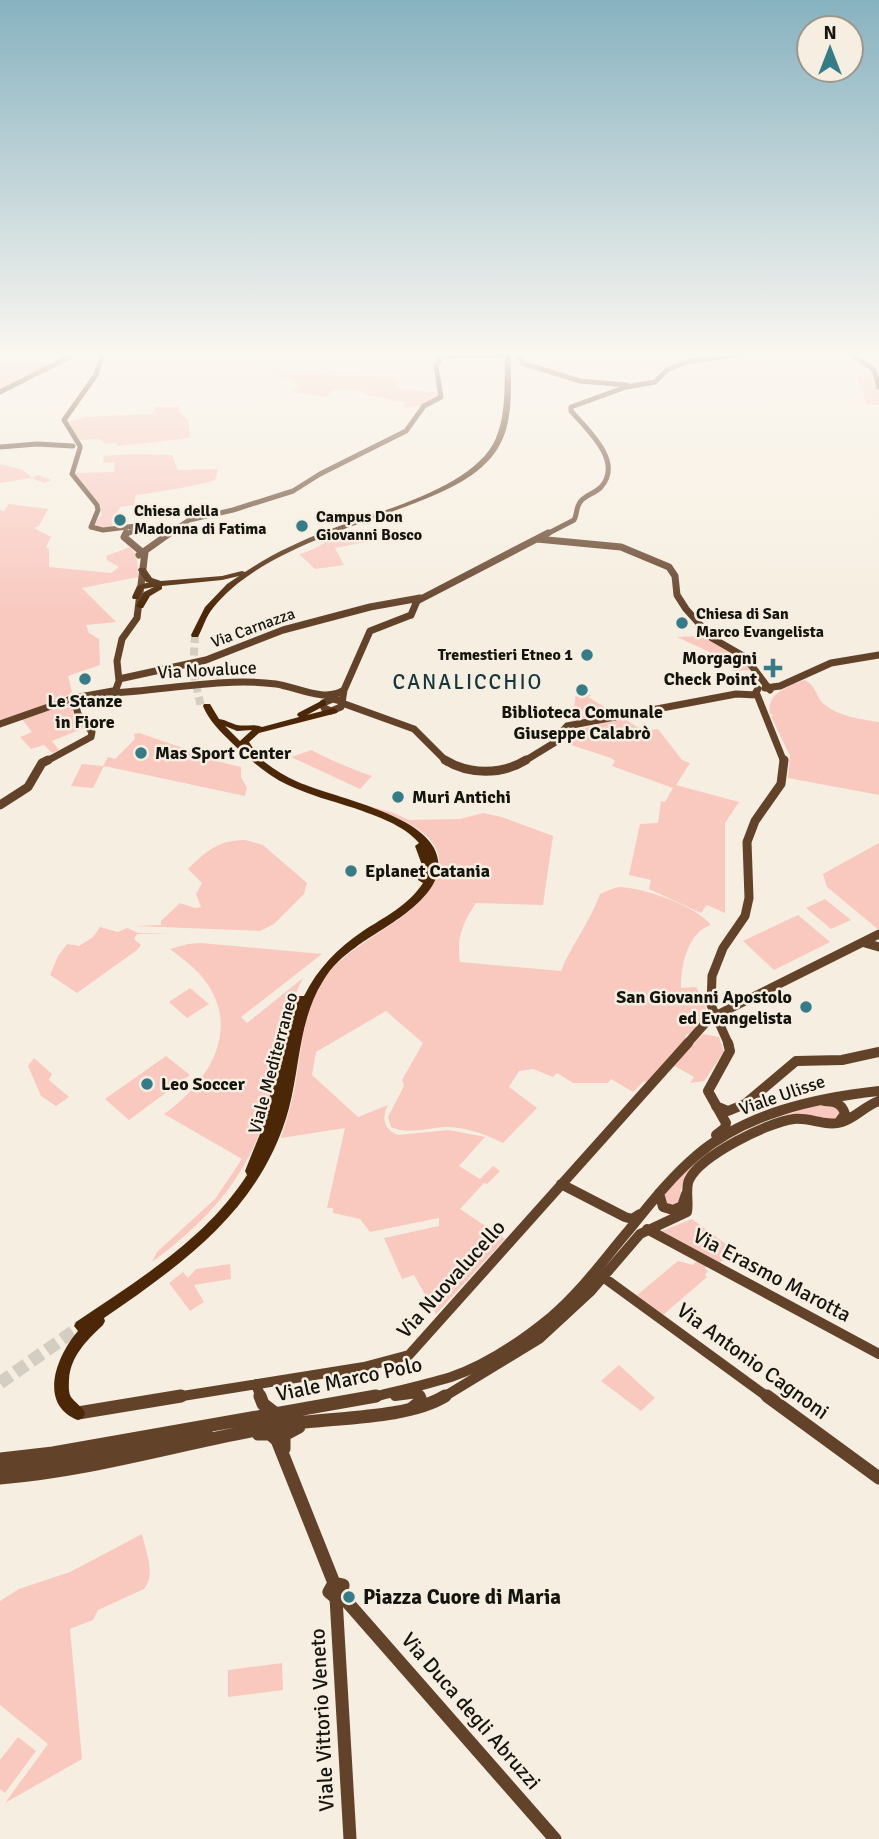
<svg xmlns="http://www.w3.org/2000/svg" width="879" height="1839" viewBox="0 0 879 1839" font-family="Signika,sans-serif">
<style>
.green{fill:#f9c9c0}
.lines{fill:none;stroke-linecap:round;stroke-linejoin:round}
.highway-tunnel-far1{stroke:#d4cdc1;stroke-width:8;stroke-dasharray:8 4.5;stroke-linecap:butt}
.highway-tunnel{stroke:#d4cdc1;stroke-width:13;stroke-dasharray:13 6;stroke-linecap:butt}
.major-far4{stroke:#63422a;stroke-width:5}
.major-far3{stroke:#63422a;stroke-width:7}
.major-far2{stroke:#63422a;stroke-width:9}
.major-far1{stroke:#63422a;stroke-width:10}
.major{stroke:#63422a;stroke-width:13}
.highway{fill:#4c2707;fill-rule:evenodd}
.poi-dot{fill:#367c88;stroke:#f6eee0;stroke-width:2.5}
.labels{text-anchor:middle;dominant-baseline:central;stroke-width:5;stroke-linejoin:round;paint-order:stroke}
.far-poi-label{font-size:16px;font-weight:bold;fill:#16140f;stroke:#f6eee0;text-anchor:start}
.far-street-label{font-size:16px;fill:#16140f;stroke:#f6eee0}
.poi-label{font-size:18px;font-weight:bold;fill:#16140f;stroke:#f6eee0;text-anchor:start}
.street-label{font-size:18px;fill:#16140f;stroke:#f6eee0}
.quarter-label{font-size:21px;letter-spacing:2px;fill:#15373c;stroke:#f6eee0}
.near-street-label{font-size:21px;fill:#16140f;stroke:#f6eee0}
.near-poi-label{font-size:21px;font-weight:bold;fill:#16140f;stroke:#f6eee0;text-anchor:start}
</style>
<rect width="100%" height="100%" fill="#f6eee0"/>
<!-- green -->
<path class="green" d="M0 353H13L16 358 52 364 0 390Z
M273 372 397 377V388L439 393 440 396 423 405 404 408 403 405 407 403 369 395 355 389 333 390 327 397 291 392 299 385Z
M871 373 870 378 879 389V405L867 404 856 376Z
M156 407H179V412L188 420 190 438 118 446 116 443 105 444 99 439 79 440 68 422 85 417 152 414Z
M134 454 172 455 178 470 218 469 215 480C207 484 148 494 136 495L134 505 120 507 111 528 93 525 102 515 100 504 73 473 114 472 115 462 103 463 104 456Z
M0 464 23 470 32 478 38 475 51 480 45 483 31 478 0 483Z
M9 504 48 509 39 526 34 528 51 537 46 547 49 549V567L111 573 119 567 107 560 106 556 130 547 137 556 138 577 82 588 116 622 86 625 89 633 99 639 100 665 68 676 72 692 59 701 0 722V510L4 511Z
M347 532 367 535 371 541 335 548 344 565 315 569 299 554C317 550 329 538 347 532Z
M702 636 742 657 752 670 733 671V663L677 637Z
M804 680C817 685 815 697 825 705 840 717 861 719 879 722V795L788 778 790 756 771 716 774 715 770 714C766 693 788 687 804 680Z
M576 693 591 695 588 697 614 713 576 725 572 722Z
M69 701 74 710 73 717 84 728 52 741 59 750 52 753 44 745 31 749 20 737 32 732 21 718Z
M621 717 644 731 658 729 682 760 690 763 676 785 739 802 725 823V913L707 905 701 913 649 889 651 880 629 875 640 824 658 823 661 801 665 802 673 788 612 766 615 761 611 758 571 745 572 737 578 734 579 730Z
M139 733 186 749 204 758 241 767V777L247 788 245 796 104 766 93 788 71 786 82 764 103 766 108 757 115 759 135 739 134 734Z
M312 750C316 754 366 775 372 776L360 789 291 757Z
M346 800 391 812 409 820 460 819 483 813 502 817 553 836 543 905 476 903C463 922 456 938 460 962L561 971C572 944 590 922 600 894 606 892 614 887 621 887 644 888 697 906 711 925 687 933 681 965 681 988L696 987 705 1005 707 1015 694 1032 685 1035 686 1040 670 1055 650 1081 643 1082 633 1092 611 1079 608 1083H573L557 1073 553 1077 533 1069 519 1071 509 1087 537 1108 503 1143C485 1134 466 1127 445 1127 427 1128 408 1135 391 1127L388 1117 404 1086 402 1080 423 1043 386 1011 316 1052 312 1075 358 1117 388 1105C381 1118 384 1130 398 1135L449 1130 485 1137 459 1166 480 1179 493 1166 500 1171 487 1184 484 1183 460 1209 505 1239 436 1314 414 1275 402 1279 384 1238 439 1226V1218L370 1232 360 1219 333 1213V1208H327L345 1128 281 1138C286 1121 292 1104 295 1086 301 1053 303 1013 321 983 347 939 434 916 439 866 444 826 375 810 346 800Z
M245 840 263 845 307 883 304 894 274 924 260 931 135 926 161 925V921L180 903 195 908 201 907 196 894 202 883 188 869C206 851 219 840 245 840Z
M879 843V930L827 887 823 874Z
M825 899 851 920 831 929 806 908Z
M798 915 830 942 774 970 743 941Z
M100 927 118 932 127 928 138 933 172 934H137L134 939 141 945 137 950 77 993 50 975 58 956 67 944 79 946 93 937Z
M201 943 322 954 241 1017 247 1023 303 978C286 1010 282 1046 275 1081 257 1165 219 1212 152 1262L157 1252 215 1199 242 1159 164 1114C206 1085 242 1032 206 982 197 969 183 959 170 949L188 944Z
M190 988 209 1004 187 1018 169 1002Z
M703 1034 719 1037 724 1052 704 1081 690 1083 694 1077 673 1065Z
M166 1056 190 1075 129 1120 105 1099Z
M34 1058 52 1074 49 1080 69 1097 56 1106 41 1096 28 1066Z
M822 1104H835L841 1116 834 1119 788 1115 686 1175 681 1189 680 1202 668 1207 664 1194C701 1143 763 1120 822 1104Z
M692 1219 735 1251 719 1263 662 1231Z
M697 1260 706 1266 705 1269 708 1271 705 1275 707 1277 663 1315 637 1295 678 1261 693 1265Z
M230 1264 231 1279 194 1285 204 1302 190 1311 169 1283 183 1272 188 1278 196 1269Z
M619 1365 655 1398 641 1411 601 1381Z
M142 1534C146 1552 156 1575 144 1589L98 1610 93 1620 70 1629 82 1759 5 1803 48 1744 0 1705V1601L19 1589 70 1572Z
M282 1663 283 1690 228 1697V1670Z
M18 1737 36 1751 5 1793 0 1789V1760Z"/>
<g class="lines">
<!-- highway-tunnel-far1 -->
<path class="highway-tunnel-far1" d="M195 635 193 670 201 707"/>
<!-- highway-tunnel -->
<path class="highway-tunnel" d="M0 1383 81 1326"/>
<!-- major-far4 -->
<path class="major-far4" d="M850 353 874 370 879 387
M516 355 521 357 522 363 580 381 627 385
M442 356 506 355
M0 392 77 353
M80 446 64 420 96 375 103 353
M0 447 37 444 73 446
M80 448 72 474 97 505 98 510 91 527 103 530 136 526 137 529 125 535
M167 535 189 520 233 510 293 491 320 474 406 431 424 406 441 397 436 366 444 353
M545 535 574 520C577 515 576 509 579 504 583 495 595 494 601 487 624 462 587 429 571 411V407L626 387 655 382 667 370 685 362 751 353"/>
<!-- major-far3 -->
<path class="major-far3" d="M126 533 124 537 143 553
M537 539 621 547 669 567 675 576 677 595 686 609 712 638 745 657 770 690
M139 555 170 533
M411 615 417 601 548 533
M411 615 370 631 344 690 342 703 414 729 447 762
M119 679 206 660 283 630 370 607 420 598
M765 688 780 686 831 663 879 655
M116 689 119 681 117 661 122 639 137 618 145 552
M758 689 756 692 784 762
M108 693C163 691 221 677 276 684 297 687 325 703 344 690
M333 699 341 701V707L331 711 324 708 323 703Z
M0 724 74 698 113 691
M555 739 567 726 736 694 757 695
M45 762 91 737 92 732 78 714 74 698
M523 762 567 735"/>
<!-- major-far2 -->
<path class="major-far2" d="M445 760C469 775 502 775 526 760
M0 805 28 787 42 763 48 760
M865 943 879 947
M686 1045 709 1019 879 934
M729 1045 711 1005 712 976 723 948 745 916 749 898 747 842 755 821 781 784 784 760"/>
<!-- major-far1 -->
<path class="major-far1" d="M824 1101C834 1101 842 1103 845 1114L839 1122
M716 1106 728 1111 745 1104 796 1061 842 1060 879 1052
M716 1135 725 1128 726 1123 708 1091 730 1051 728 1043
M561 1184 625 1217 632 1219 640 1214
M659 1193 663 1207 673 1210 682 1206 686 1194
M647 1229 879 1354
M603 1277 769 1398
M256 1384 261 1398
M395 1396 418 1393 420 1398
M170 1398 364 1367 409 1355 688 1043
M369 1398C397 1391 425 1385 451 1377 486 1365 523 1340 551 1317 581 1292 604 1259 629 1230 650 1204 671 1177 697 1155 747 1113 815 1098 879 1091
M442 1398 539 1339 591 1291 640 1234 687 1212C689 1202 685 1189 689 1180 700 1156 768 1122 794 1119 810 1117 826 1127 842 1122 855 1118 865 1106 879 1101"/>
<!-- major -->
<path class="major" d="M260 1396 263 1404 276 1414
M767 1396 879 1478
M411 1409 421 1401 419 1396
M78 1413 181 1396
M258 1434H270L277 1440 334 1583
M284 1449V1435L299 1427
M0 1459 53 1453 376 1396
M0 1470 49 1465 209 1437
M0 1478C97 1470 188 1441 283 1425 329 1417 406 1420 445 1396
M334 1583 343 1585 342 1596
M334 1583 329 1592 336 1598
M342 1596 555 1839
M336 1598 350 1839"/>
<!-- highway -->
<path class="highway" d="M505 353H511C510 384 515 420 498 448 480 477 445 491 415 503 351 528 256 553 213 608 206 616 203 628 198 637H192L191 635 205 607 227 584 239 576 222 580 162 586V589L150 596 143 608H140L136 606 144 592 154 587 143 589 139 599H133L132 597 137 586 149 582H146L138 570 139 568H145L152 578 161 581 222 576 242 571 245 572C270 555 298 542 326 531 374 512 475 489 496 438 507 412 504 381 505 353Z
M323 700 326 701V705L307 715 334 708 338 711 337 713 259 733 249 742 255 751 253 753C267 764 281 775 298 782 333 797 416 813 434 848 457 893 384 926 356 947 343 956 331 967 323 981 299 1019 300 1066 289 1108 262 1208 184 1263 104 1318L105 1321 103 1325C86 1341 70 1357 69 1380 69 1385 68 1392 71 1397 75 1403 82 1406 85 1413L83 1418 78 1420C37 1404 57 1355 78 1331L74 1326 76 1322C138 1280 206 1239 247 1175L245 1171 262 1129 288 1020 297 996H304C318 968 337 949 363 931 383 918 409 905 423 883L418 880 422 865 415 846 419 843C404 825 376 816 354 808 332 801 309 795 288 785 267 775 249 759 232 743 221 732 209 721 203 706L204 704H210L219 719C226 720 230 723 237 725 246 727 254 723 262 727L299 717 297 715 298 713ZM225 726 237 731 252 730 240 741Z"/>
</g>
<!-- sky -->
<linearGradient id="sky" x2="0" y2="1"><stop stop-color="#87b2c0"/><stop offset="0.58" stop-color="#fbf7f1"/><stop offset="1" stop-color="#fbf7f1" stop-opacity="0"/></linearGradient>
<rect width="879" height="611" fill="url(#sky)"/>
<!-- markers -->
<g class="poi-dot">
<circle cx="120" cy="520" r="7"/>
<circle cx="302" cy="526" r="7"/>
<circle cx="682" cy="623" r="7"/>
<circle cx="587" cy="655" r="7"/>
<path d="M769.5 657.5h7v7h7v7h-7v7h-7v-7h-7v-7h7z"/>
<circle cx="85" cy="679" r="7"/>
<circle cx="582" cy="690" r="7"/>
<circle cx="141" cy="753" r="7"/>
<circle cx="398" cy="797" r="7"/>
<circle cx="351" cy="871" r="7"/>
<circle cx="806" cy="1007" r="7"/>
<circle cx="147" cy="1084" r="7"/>
<circle cx="349" cy="1597" r="7"/>
</g>
<g class="labels">
<!-- far-poi labels -->
<g class="far-poi-label">
<text x="134" y="511">Chiesa della<tspan x="134" dy="18">Madonna di Fatima</tspan></text>
<text x="316" y="517">Campus Don<tspan x="316" dy="18">Giovanni Bosco</tspan></text>
<text x="696" y="614">Chiesa di San<tspan x="696" dy="18">Marco Evangelista</tspan></text>
<text x="573" y="655" text-anchor="end">Tremestieri Etneo 1</text>
</g>
<!-- far-street labels -->
<g class="far-street-label">
<text transform="translate(253 628) rotate(-20)">Via Carnazza</text>
</g>
<!-- poi labels -->
<g class="poi-label">
<text x="757" y="658" text-anchor="end">Morgagni<tspan x="757" dy="21">Check Point</tspan></text>
<text x="85" y="701" text-anchor="middle">Le Stanze<tspan x="85" dy="21">in Fiore</tspan></text>
<text x="582" y="712" text-anchor="middle">Biblioteca Comunale<tspan x="582" dy="21">Giuseppe Calabrò</tspan></text>
<text x="155" y="753">Mas Sport Center</text>
<text x="412" y="797">Muri Antichi</text>
<text x="365" y="871">Eplanet Catania</text>
<text x="792" y="997" text-anchor="end">San Giovanni Apostolo<tspan x="792" dy="21">ed Evangelista</tspan></text>
<text x="161" y="1084">Leo Soccer</text>
</g>
<!-- street labels -->
<g class="street-label">
<text transform="translate(207 670) rotate(-3)">Via Novaluce</text>
<text transform="translate(273 1063) rotate(-75)">Viale Mediterraneo</text>
<text transform="translate(782 1095) rotate(-19)">Viale Ulisse</text>
</g>
<!-- quarter labels -->
<g class="quarter-label">
<text x="468" y="682">CANALICCHIO</text>
</g>
<!-- near-street labels -->
<g class="near-street-label">
<text transform="translate(772 1275) rotate(28)">Via Erasmo Marotta</text>
<text transform="translate(451 1279) rotate(-48)">Via Nuovalucello</text>
<text transform="translate(753 1361) rotate(36)">Via Antonio Cagnoni</text>
<text transform="translate(349 1379) rotate(-12)">Viale Marco Polo</text>
<text transform="translate(471 1711) rotate(49)">Via Duca degli Abruzzi</text>
<text transform="translate(322 1720) rotate(-93)">Viale Vittorio Veneto</text>
</g>
<!-- near-poi labels -->
<g class="near-poi-label">
<text x="363" y="1597">Piazza Cuore di Maria</text>
</g>
</g>
<!-- north arrow -->
<g transform="translate(830 49)"><circle r="33" fill="#f6eee0" stroke="#9c978c" stroke-width="2"/>
<path d="M0-5L12 26L0 18L-12 26Z" fill="#367c88"/>
<text y="-10" font-size="19" font-weight="bold" text-anchor="middle" fill="#16140f">N</text>
</g>
</svg>
